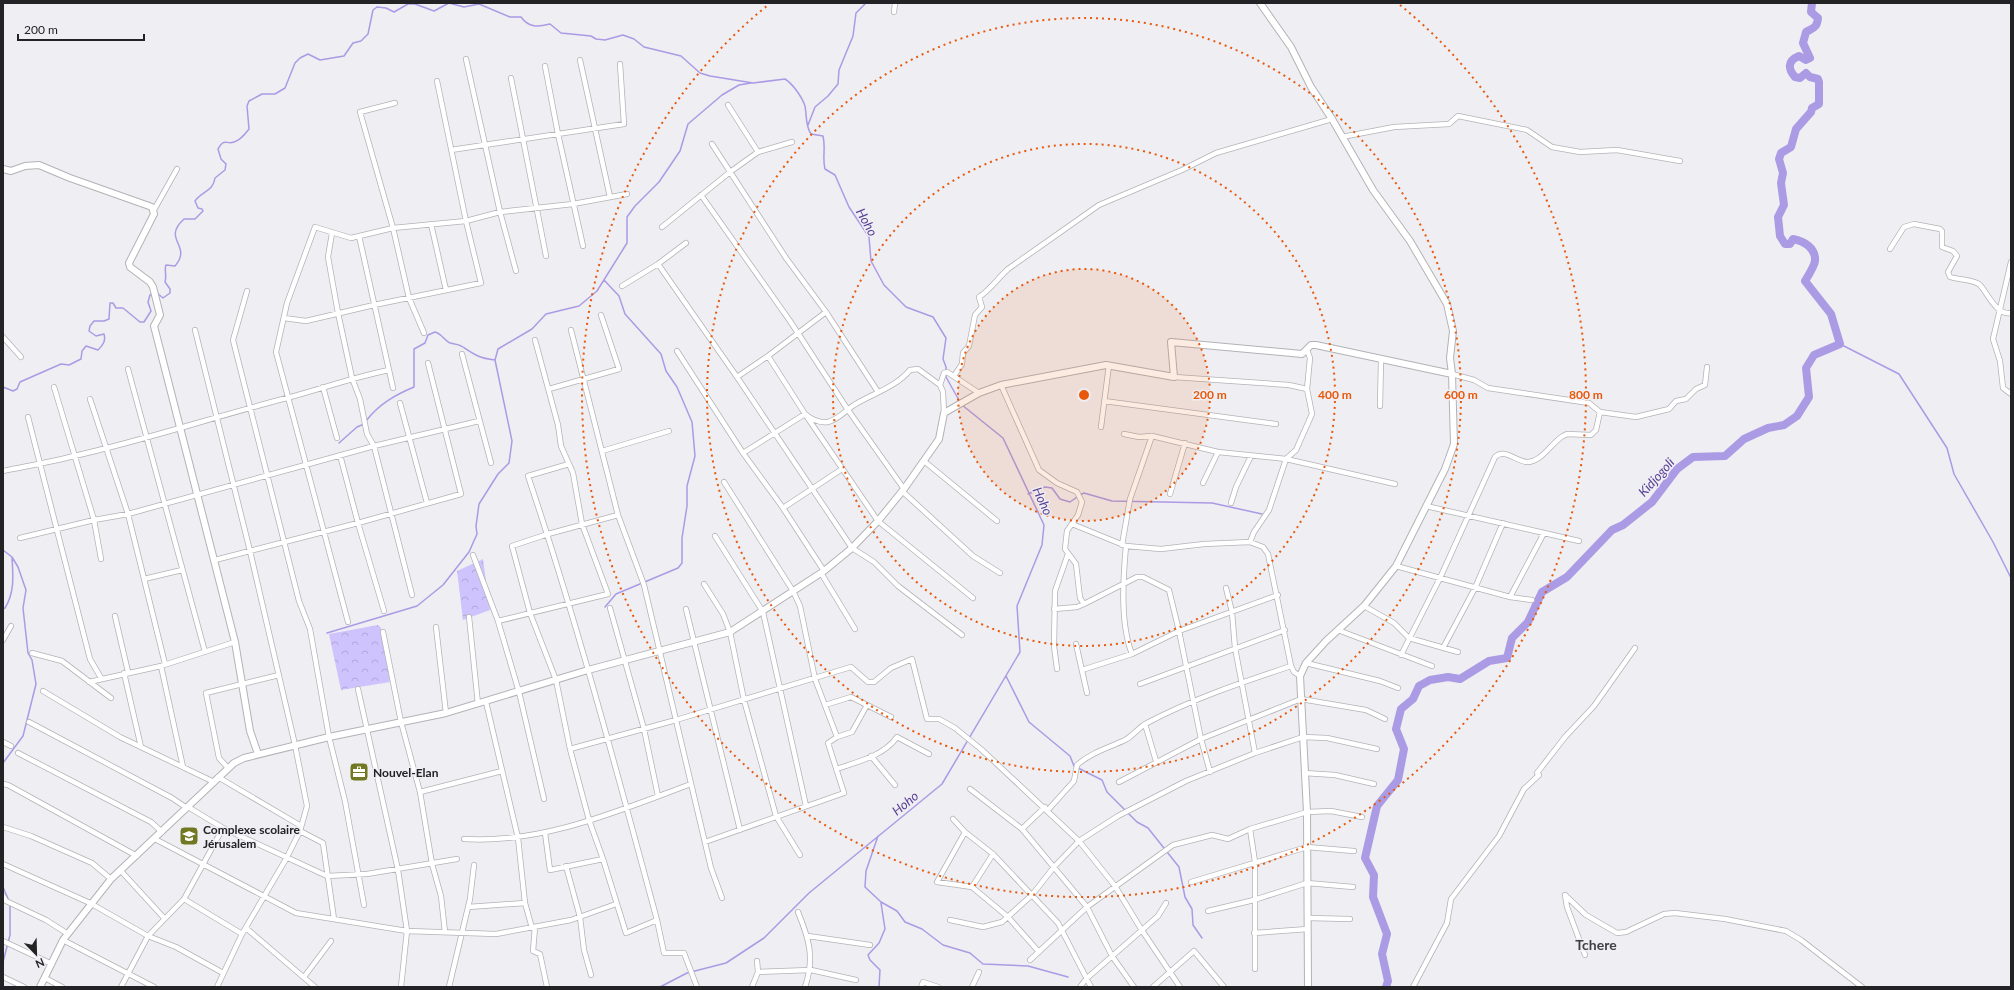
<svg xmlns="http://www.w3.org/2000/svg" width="2014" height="990" viewBox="0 0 2014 990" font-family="Lato,sans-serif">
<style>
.forest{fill:url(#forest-crowns)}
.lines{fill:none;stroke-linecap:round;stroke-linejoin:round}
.stream{stroke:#ab9be4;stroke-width:1.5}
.river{stroke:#ab9be4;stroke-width:8}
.minor-casing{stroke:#b3b3b7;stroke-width:6}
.tertiary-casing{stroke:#b3b3b7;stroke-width:8}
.minor{stroke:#fff;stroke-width:4.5}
.tertiary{stroke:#fff;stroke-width:6}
.ring{fill:none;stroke:#e8590c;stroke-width:2;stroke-dasharray:2 4}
.labels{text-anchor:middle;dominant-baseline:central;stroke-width:3;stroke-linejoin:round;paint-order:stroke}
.poi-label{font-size:12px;font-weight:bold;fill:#232224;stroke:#efeef3;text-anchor:start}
.water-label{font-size:13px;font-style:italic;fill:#583f94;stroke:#efeef3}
.quarter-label{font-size:14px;font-weight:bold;fill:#403f43;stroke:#efeef3}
.centre{fill:#e8590c;stroke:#efeef3;stroke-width:2}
.ring-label{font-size:12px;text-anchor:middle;font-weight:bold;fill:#e8590c;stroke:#efeef3;stroke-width:3;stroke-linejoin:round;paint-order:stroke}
</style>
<defs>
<pattern id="forest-crowns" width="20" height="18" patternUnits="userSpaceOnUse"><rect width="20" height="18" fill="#cfc3fd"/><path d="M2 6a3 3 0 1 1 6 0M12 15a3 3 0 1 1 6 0" fill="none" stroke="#b1a7d9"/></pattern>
</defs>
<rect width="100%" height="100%" fill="#efeef3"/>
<!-- forest -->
<path class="forest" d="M483 559 490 610 463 620 457 571Z
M378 625 381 628 390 682 341 690 329 634Z"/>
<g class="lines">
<!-- stream -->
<path class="stream" d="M808 125 815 107 828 96 838 84 839 70 853 36 856 13 866 3
M604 280 619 296 625 314 661 354 666 371 677 387 692 422 695 456 687 486V506L682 538V563L678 568 616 594 605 607
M157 293 163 298 170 293V289L165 282C167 276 164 270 166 265L175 266C193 245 161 240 184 219H195L203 211 202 209 198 208 195 201C202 191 213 192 215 178L225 170 226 164 221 159 218 149C225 137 226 145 234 142 241 140 245 134 249 129L247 106 249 101 262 94H275L285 88 295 63 300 58 308 54 320 60 344 56 353 43 361 41 368 34 373 10 377 7 386 8 394 12 408 4H415L434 11 449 3 464 7 479 4 510 17H521C529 28 538 27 550 24L561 33 591 36 596 39 605 40 623 35 634 39 644 47 681 56 700 73 710 76 753 83 785 79C793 84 802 97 805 106 807 116 805 125 811 134L823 136C826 148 822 158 825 169L835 175 849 207 869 237 871 261 884 285 906 307 933 317 946 338 943 359 946 367V377L960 402
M1840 344 1899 374 1947 448 1954 474 1993 542 2011 578
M3 387 13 391 17 389 20 382 61 364 69 365 81 359 82 351 86 346 98 350C103 345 106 341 104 334L96 336 89 331 90 326 94 321H104L109 319 110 303H113L116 308H123L140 322H144L151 311 148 302 150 295 154 293
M366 421C379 404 395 395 414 387V349L425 343 428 335 435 332C442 334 444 340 450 343 454 344 459 344 463 347 475 355 479 358 495 360
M339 443 357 427 364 424
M1028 494 1045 487 1052 488 1060 499 1070 502 1077 497
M1080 495 1084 493 1112 501 1212 503 1262 514
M3 550 12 557C13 575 15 592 5 608L3 609
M327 633 417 606 443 585 469 552 477 534 476 526 479 504 498 474 509 463 512 441 495 360 498 349 532 329 546 314 579 306 597 291 627 243V217L635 206 659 182 680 151 688 124 722 95 739 85 751 83
M1006 676 1029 722 1070 756 1074 766 1102 780 1107 792 1125 810
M3 763 23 736 36 684 32 660 28 653 23 608 26 590 18 567 12 557
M1128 813 1137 822 1148 828 1179 867 1185 897 1192 909 1193 925 1202 938
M878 836 866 871 865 887 881 902 897 911 905 922 922 929 943 945 970 953 983 964 1028 966 1068 977
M3 887 9 901
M3 962 10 935V905
M660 987 687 973 726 963 764 938 809 893 942 784 1020 652 1017 606 1042 545 1044 525 1003 438 962 405
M879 987 880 970 870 960 868 955 879 943 885 929 881 903"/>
<!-- river -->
<path class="river" d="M1386 987 1388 981 1382 954 1387 934 1373 897 1374 875 1365 858 1377 806 1398 780 1404 749 1396 729 1401 709 1413 699 1419 686 1430 680 1448 677 1460 679 1489 661 1507 658 1512 638 1528 622 1542 592 1567 577 1612 530 1623 525 1652 502 1677 469 1693 457 1725 456 1744 439 1768 428 1784 425 1797 416 1809 397 1806 368 1814 355 1840 344 1831 314 1805 281C1808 276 1814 267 1815 261 1816 248 1804 241 1793 239L1790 244H1785L1780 236 1778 217 1784 205 1781 183 1783 173 1779 159 1781 153 1791 147 1796 129 1811 112 1812 108 1819 104V82L1818 79 1810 77 1806 73 1800 78 1795 77C1788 69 1787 61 1799 56L1806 60 1810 58 1803 43 1806 32C1813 28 1817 28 1818 18L1811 12 1812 3"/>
<defs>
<path id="minor" d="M894 12 895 3
M466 59 500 212 516 271
M580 60 610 197
M545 66 558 134 583 246
M511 78 546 256
M395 103 360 112 393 228 409 298 424 333
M728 105 758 152
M1342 137 1394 127 1449 124 1458 116 1527 130 1552 147 1580 152 1617 150 1680 161
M712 144 786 258 826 312 878 392
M451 150 624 124 620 64
M701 195 790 321 848 410 904 489
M154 210 177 169
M431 224 446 290
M662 227 730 172 758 152 792 142
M332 233 328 257 338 313 352 378 360 399 367 434 374 446 412 595
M359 236 393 388
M1890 249 1904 227 1914 224 1940 229 1942 231V247L1953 251 1957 256 1948 272 1950 277C1958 280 1974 279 1980 285 1988 294 1997 316 2011 313
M2011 262 1993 339 2000 361 2003 388 2011 394
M658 264 737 377 852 548 874 562 898 586 962 635
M622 286 658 264 686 243
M247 291 233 340 299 601 310 629 329 737 345 801 364 905
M284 318 306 321 374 305 481 283 466 221 437 81
M195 330 250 551 295 745 307 806 300 831 286 859 242 934 217 987
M571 330 618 515 644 585 711 868 722 898
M3 337 21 357
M677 351 743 453 783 508 824 571
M462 354 491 463
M768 356 805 414C811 419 820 423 828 422 839 419 845 411 854 405 872 394 896 387 910 370L918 369 940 385
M128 369 205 652
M1452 374 1474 380 1488 388 1589 403 1600 412 1636 417 1669 409 1676 401 1686 399 1696 389 1705 385 1707 367
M954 376 962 364 963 353 969 346 975 315 982 307 979 297C990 290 997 279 1008 269L1099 205 1182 170 1216 153 1332 119
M737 377 768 356 826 312
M1174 377 1289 385 1307 389
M1001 385 1039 470 1057 483 1077 492 1082 502 1078 515 1067 531 1065 549 1076 564 1080 598 1084 604 1137 577H1143L1169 590 1179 631 1201 739 1210 772
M54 387 94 520 101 559
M323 387 337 438
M549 389 619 369 601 315
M90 399 128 514 165 664
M1104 401 1276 424
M400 403 427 503
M1380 406 1381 360
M944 413 943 392 940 385 944 373 947 372 979 393
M28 417 90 659 101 678
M1101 427 1109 365
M1124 434 1139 437 1152 436 1218 452 1286 459 1395 484
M602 451 669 431
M743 453 805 414 878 521 973 598
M340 455 358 523 384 611
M924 461 997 521
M569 464 528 476C577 622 617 772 657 920L664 953H684L697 987
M3 471C27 466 51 462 74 456 146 440 216 416 287 398 321 389 354 377 389 370
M724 482 793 591 800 606 815 679 837 737
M1203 483 1218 452
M902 491 973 556 1000 573
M1170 494 1185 443
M1231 503 1236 487 1251 456
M1426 506 1579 541
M783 508 842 469
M618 515 548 534 512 546 530 613 556 680 570 749 589 820 603 859 626 933 657 920
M1072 524 1126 546 1161 549 1204 544 1250 542 1263 547 1268 554 1291 666 1294 672 1300 676
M715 536 763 612 806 806
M20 538 94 520 128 514 374 446 479 421
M1250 542 1254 532 1269 510 1286 459 1296 450 1312 414 1307 389 1310 358 1307 350
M1122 545 1130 499 1152 436
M1126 546C1123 578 1120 624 1132 654
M473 555 498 621 519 692 544 799
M215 560 358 523 461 494 428 363
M1396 566 1510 597 1532 600
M821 573 855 629
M144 579 182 570
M704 584 723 614 730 632 744 700 776 816 800 855
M1226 588 1232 612 1235 648 1255 753
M1510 597 1544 533
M1364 606 1394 623 1409 638 1458 652
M610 608 644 729 658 796
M686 609 740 830
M1054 609 1077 607 1084 604
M115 616 128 672
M469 617 478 704
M498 621 608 594 582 524 573 473 561 446 558 425 535 340
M348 622 276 352 287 303 315 227 351 238 393 228 466 221 500 212 573 204 627 194
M436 627 446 713
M1338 630 1432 666
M383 632 401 722 420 792 432 864 441 896 445 932
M3 640 11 626
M1076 644 1087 693
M1443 648 1475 588 1503 523
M32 653 62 661 111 698
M1401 655 1440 578 1495 457C1505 448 1515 461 1527 462 1542 462 1551 443 1563 436L1567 434 1591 435 1596 430 1600 412
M1306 663 1380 681 1398 688
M161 666 183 767
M1057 669 1054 646 1055 591 1068 554
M1082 670 1132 654 1179 631 1278 595
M124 673 141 747
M89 682 161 666 235 642
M1140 684 1285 630
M358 689 398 870 407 931 401 987
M43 691 120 737 214 782
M486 702 518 838 525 903 532 928
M825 705 851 697 891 717
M29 722 172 798 187 808
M1145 724 1156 761
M3 742 11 746
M570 749 676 720 851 667 868 682H874L891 668 912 659 927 719H939L955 728 982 750 1079 841 1115 886 1141 929 1180 987
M18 753 151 822 162 832
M871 756 895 785
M228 768 219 758 206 693 279 675
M836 769C857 762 884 756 897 737L929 754
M1304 773 1335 775 1374 784
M218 777 301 826
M1119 782 1201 739 1301 699 1366 710 1385 719
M3 784 8 785 137 856
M970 789 1022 829 1087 907 1112 956 1134 987
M420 792 502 771
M188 807 223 828 327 876 367 874 457 859
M1048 810 1074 781 1077 765C1092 752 1108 748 1125 740 1133 736 1139 727 1147 723 1192 699 1243 682 1291 666
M953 819 965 832 993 854 1058 923 1091 987
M3 827 31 836 92 863 111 879
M1022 829 1045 807
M1250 829 1255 862V969
M300 831 323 843 334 919
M965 832 937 882 972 887 1008 917 1039 952
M545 833 550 870 603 859
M155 839 296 913 407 931 496 934 571 920 616 904
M464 839C543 844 618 811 691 784
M705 842 844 793 828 743 837 737 852 732 867 705
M3 864 90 903 148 936 176 947 223 973
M566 866 580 917 584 950 591 975
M121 871 164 918
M1191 882 1307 847 1354 851
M972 887 993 854
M1565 895 1586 915 1617 933 1626 932 1664 914 1675 913 1725 919 1786 931 1801 940 1862 987
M1565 895 1567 907 1585 955
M3 896 6 901 46 920 68 934
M184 899 242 934
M468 907 525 903
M1208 911 1254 900 1307 883 1353 887
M798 912C809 939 815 958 805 987
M1308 918 1350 919
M950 920 983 927 1002 922 1032 895 1054 867 1079 841 1118 816 1186 781 1255 753 1303 737 1327 738 1377 749
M535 927 533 951 540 954 547 987
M246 928 315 987
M1254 933 1308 929
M808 936 870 945
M63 940 154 987
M3 941 52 964
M1030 960 1087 907 1173 845 1212 835 1228 839 1250 829 1307 812 1331 811 1362 817
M758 972 811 970 856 980
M3 977 24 987
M304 977 331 941
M45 978 62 987
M121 987 148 936 184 899 223 828
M449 987 470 899 474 865
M752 987 758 972 757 961
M921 987 923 982 938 987
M972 987 979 972
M1080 987 1086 979 1158 916 1166 903
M1153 987 1194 951 1224 987
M1413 987 1447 923 1451 899 1499 836 1524 789 1539 775 1537 773 1565 737 1594 706 1635 648"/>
<path id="tertiary" d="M1260 3 1291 47 1311 87 1332 119 1373 190 1410 241 1447 304 1453 331 1450 358 1452 374 1454 444 1445 469 1396 566 1364 606 1326 641 1306 663 1300 676 1307 812 1308 987
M3 169 11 171 25 166 39 165 70 178 152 207 154 214 129 263 130 267 150 282 153 287 160 315 154 326 235 642 250 731 258 754
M40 987 63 940 111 879 234 763 244 758 329 737 446 713 588 670 730 632 824 571 852 548 878 521 904 489 939 439 944 413 979 393 1001 385 1106 365 1174 377 1171 342 1302 354 1311 345H1316L1452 374"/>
</defs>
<!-- minor casing -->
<use href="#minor" class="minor-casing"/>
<!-- tertiary casing -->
<use href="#tertiary" class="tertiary-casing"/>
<!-- minor -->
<use href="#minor" class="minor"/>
<!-- tertiary -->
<use href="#tertiary" class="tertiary"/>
</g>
<!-- distance rings -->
<circle cx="1084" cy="395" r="126" fill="#e8590c" fill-opacity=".12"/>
<g class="ring">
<circle cx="1084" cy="395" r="126"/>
<circle cx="1084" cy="395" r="251"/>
<circle cx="1084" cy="395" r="377"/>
<path d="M1400 5A502 502 0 1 1 768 5"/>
</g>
<!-- icons -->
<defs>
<symbol id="office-square" viewBox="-11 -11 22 22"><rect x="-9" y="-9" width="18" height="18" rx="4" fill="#717821" stroke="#efeef3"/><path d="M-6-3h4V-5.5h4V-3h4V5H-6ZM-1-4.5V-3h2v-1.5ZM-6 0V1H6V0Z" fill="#fff"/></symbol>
<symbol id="school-square" viewBox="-11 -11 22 22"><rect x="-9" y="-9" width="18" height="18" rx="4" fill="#717821" stroke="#efeef3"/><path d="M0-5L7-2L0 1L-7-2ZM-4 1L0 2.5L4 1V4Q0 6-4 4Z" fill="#fff"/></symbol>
</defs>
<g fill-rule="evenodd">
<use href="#office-square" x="348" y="761" width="22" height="22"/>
<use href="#school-square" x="178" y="825" width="22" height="22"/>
</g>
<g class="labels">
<!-- poi labels -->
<g class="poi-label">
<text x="373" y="772">Nouvel-Elan</text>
<text x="203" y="829">Complexe scolaire<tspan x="203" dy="14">Jérusalem</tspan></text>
</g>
<!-- water labels -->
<g class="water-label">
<text transform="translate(867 222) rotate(61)">Hoho</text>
<text transform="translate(1656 477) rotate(-48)">Kidjogoli</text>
<text transform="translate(1043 501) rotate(65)">Hoho</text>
<text transform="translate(905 803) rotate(-39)">Hoho</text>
</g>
<!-- quarter labels -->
<g class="quarter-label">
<text x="1596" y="944">Tchere</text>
</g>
</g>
<circle cx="1084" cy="395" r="6" class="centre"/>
<g class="ring-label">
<text x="1210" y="399">200 m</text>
<text x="1335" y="399">400 m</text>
<text x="1461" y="399">600 m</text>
<text x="1586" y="399">800 m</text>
</g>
<!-- border -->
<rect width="2014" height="990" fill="none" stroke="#232224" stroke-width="8"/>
<!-- north arrow -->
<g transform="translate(36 954) rotate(157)" stroke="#efeef3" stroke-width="3" paint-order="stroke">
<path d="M0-3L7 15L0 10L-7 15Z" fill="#232224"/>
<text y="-6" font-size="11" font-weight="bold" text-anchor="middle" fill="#232224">N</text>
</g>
<!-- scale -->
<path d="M18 34v6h126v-6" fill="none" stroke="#232224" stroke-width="2"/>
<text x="24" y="34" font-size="12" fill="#232224" stroke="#efeef3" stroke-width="3" paint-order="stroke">200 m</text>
</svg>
